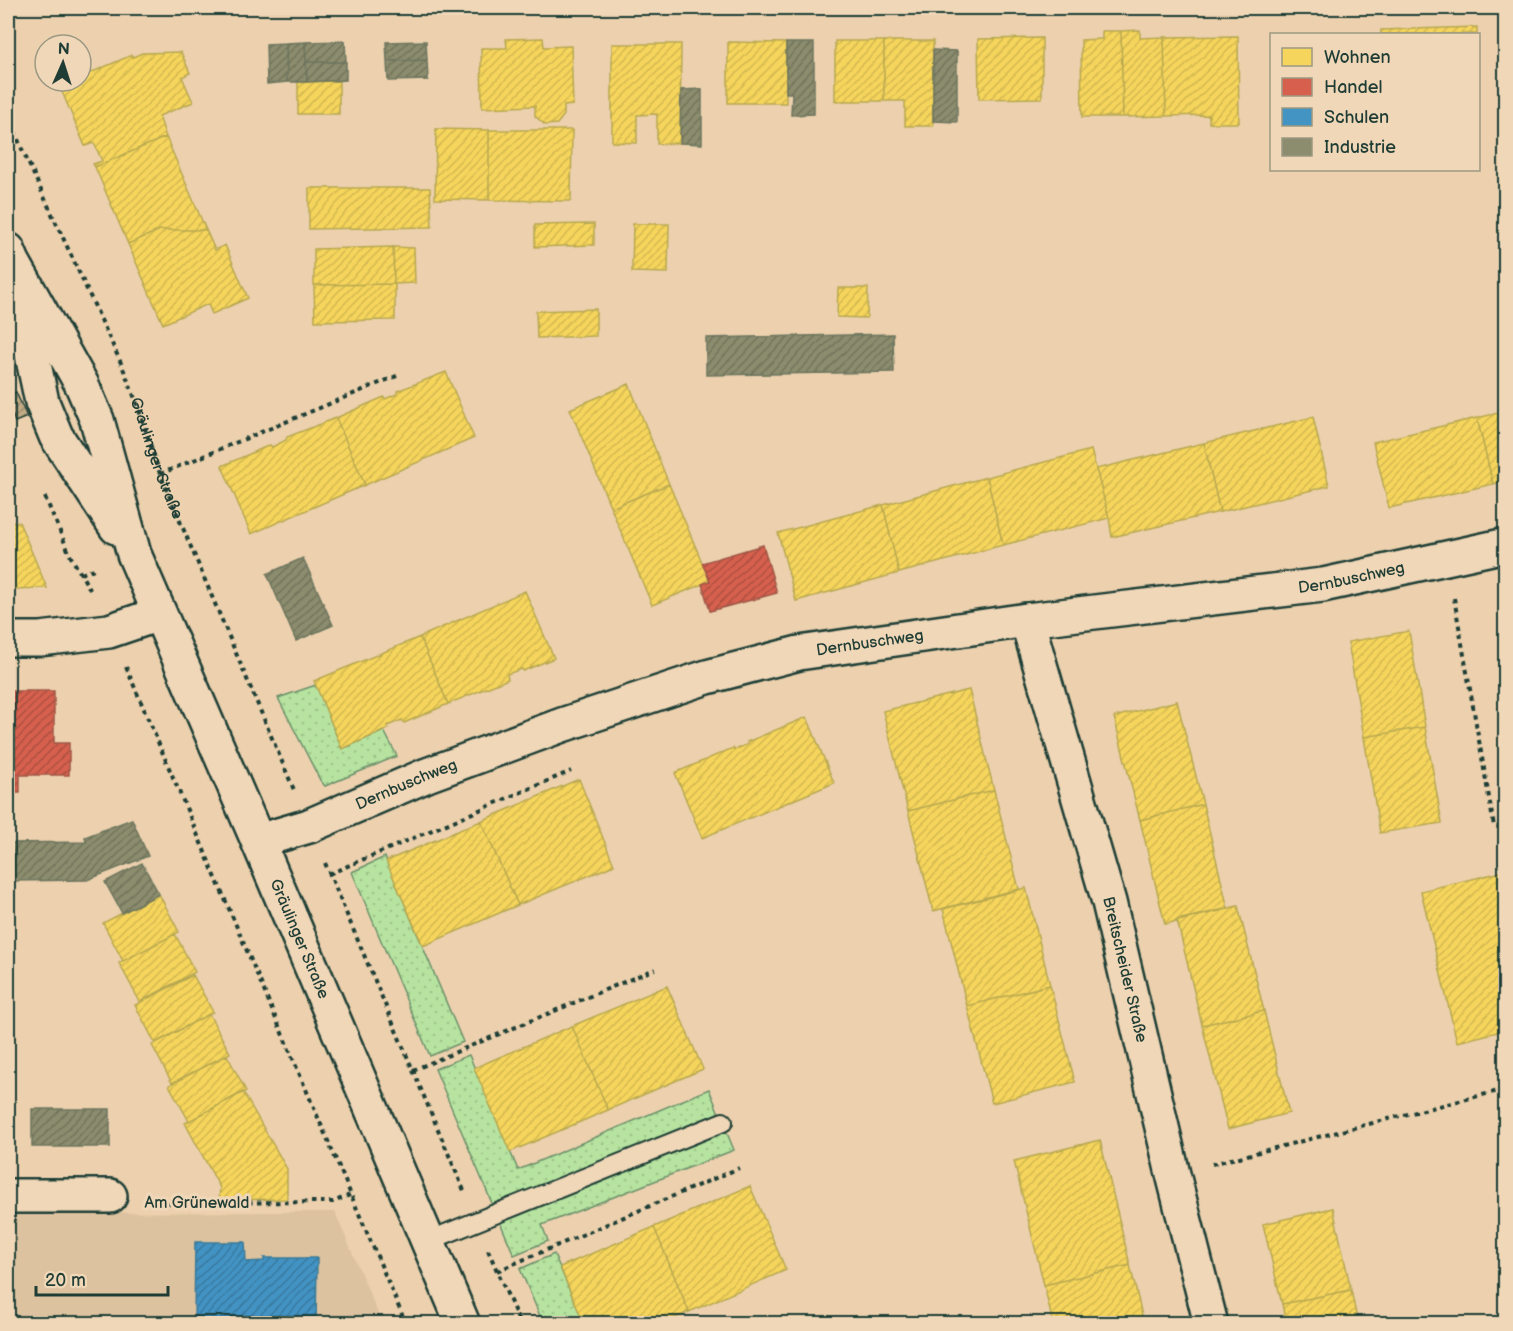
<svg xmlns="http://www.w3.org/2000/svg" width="1513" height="1331" viewBox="0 0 1513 1331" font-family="'Balsamiq Sans',sans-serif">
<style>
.built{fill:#dcc29f}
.grass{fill:url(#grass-dots);stroke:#6b906a;stroke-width:1.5}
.homes{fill:url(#homes-hatch);stroke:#b6a750;stroke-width:1.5}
.shops{fill:url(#shops-hatch);stroke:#9f5646;stroke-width:1.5}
.schools{fill:url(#schools-hatch);stroke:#387998;stroke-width:1.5}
.industry{fill:url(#industry-hatch);stroke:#6b745d;stroke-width:1.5}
.building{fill:url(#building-hatch);stroke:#1f3d34;stroke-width:1.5}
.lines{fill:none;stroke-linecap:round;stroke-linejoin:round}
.lane-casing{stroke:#1f3d34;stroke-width:22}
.street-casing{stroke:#1f3d34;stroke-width:38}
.secondary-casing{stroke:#1f3d34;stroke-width:38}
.path{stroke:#1f3d34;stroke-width:4;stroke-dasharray:4.5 4.5;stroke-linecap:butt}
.lane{stroke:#f0d7b8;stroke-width:18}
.street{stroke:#f0d7b8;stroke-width:33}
.secondary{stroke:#f0d7b8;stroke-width:33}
.labels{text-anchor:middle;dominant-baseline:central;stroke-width:6;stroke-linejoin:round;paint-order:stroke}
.street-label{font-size:16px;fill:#1f3d34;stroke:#f0d7b8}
</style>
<defs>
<pattern id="grass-dots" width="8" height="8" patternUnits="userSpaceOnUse" patternTransform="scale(1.5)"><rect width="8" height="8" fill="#b7e3a0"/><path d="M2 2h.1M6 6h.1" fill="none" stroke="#9dc48a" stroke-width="1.8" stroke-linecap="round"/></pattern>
<pattern id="homes-hatch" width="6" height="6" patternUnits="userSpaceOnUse" patternTransform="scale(1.5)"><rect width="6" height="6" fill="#f6d55c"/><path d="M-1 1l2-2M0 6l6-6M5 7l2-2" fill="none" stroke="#d2b851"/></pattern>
<pattern id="shops-hatch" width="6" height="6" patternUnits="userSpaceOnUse" patternTransform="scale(1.5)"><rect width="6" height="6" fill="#d6604d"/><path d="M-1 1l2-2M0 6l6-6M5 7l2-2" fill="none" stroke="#ad5041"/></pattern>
<pattern id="schools-hatch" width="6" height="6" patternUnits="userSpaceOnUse" patternTransform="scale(1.5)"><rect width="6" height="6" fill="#4393c3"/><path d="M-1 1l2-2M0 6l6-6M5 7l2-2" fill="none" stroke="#37799f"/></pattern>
<pattern id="industry-hatch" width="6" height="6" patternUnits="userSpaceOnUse" patternTransform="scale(1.5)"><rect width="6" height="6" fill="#8c8c6e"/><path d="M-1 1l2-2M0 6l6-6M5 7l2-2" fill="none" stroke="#72745b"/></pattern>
<pattern id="building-hatch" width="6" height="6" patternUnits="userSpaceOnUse" patternTransform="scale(1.5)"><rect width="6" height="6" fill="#c1aa84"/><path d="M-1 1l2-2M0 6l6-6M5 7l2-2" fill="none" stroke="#9c8c6d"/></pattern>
</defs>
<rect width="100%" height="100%" fill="#edd1ae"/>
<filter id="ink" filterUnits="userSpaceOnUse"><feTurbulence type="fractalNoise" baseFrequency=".0167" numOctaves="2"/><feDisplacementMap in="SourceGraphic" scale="12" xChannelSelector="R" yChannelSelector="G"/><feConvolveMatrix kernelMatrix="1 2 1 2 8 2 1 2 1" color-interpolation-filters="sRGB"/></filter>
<g filter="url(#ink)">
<!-- built -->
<path class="built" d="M335 1212 382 1323H8V1213Z"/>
<!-- grass -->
<path class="grass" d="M316 685 342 749 384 731 397 756 325 786 320 780 278 698Z
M385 857 463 1042 430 1056 352 872Z
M469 1055 518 1170 709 1089 734 1150 542 1225 548 1241 514 1255 435 1069Z
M554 1254 584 1323H543L520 1269Z"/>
<!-- homes -->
<path class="homes" d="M1477 27V34H1381V30Z
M1140 30V38L1164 37 1166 116 1123 117 1121 31Z
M1102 31H1121L1123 117H1082L1081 40 1102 39Z
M1238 36 1239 123H1209V115L1166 116 1164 37Z
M543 38 544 47 571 46 573 105 564 106V115L557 124 545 125 535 116V106L482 108 481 48H507L506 39Z
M1042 38V98L979 99 978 39Z
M835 41H884V101H835Z
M884 41H933V126H905V101H884Z
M728 42 786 43V103H728Z
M612 44H681L680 143 657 144V114L637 115V143L612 142Z
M181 52 190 73 182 77 193 102 159 116 166 137 95 167 93 164 102 161 94 143 85 146 60 87 73 81H81V77L132 55 133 57 142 53Z
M339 81V114H298V82Z
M436 129 489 130V200L435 199Z
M489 130H572L571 201 489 200Z
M166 137 206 230H160L128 244 95 167Z
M309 188H430L432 227 309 229Z
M594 224V245L535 247V225Z
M633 224H669L668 273 632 272Z
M160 230H206L215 250 225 245 248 298 212 314 208 304 163 324 128 244Z
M393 247 394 284 314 285V249Z
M393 247 414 248 415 283 394 284Z
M394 284H395V320L315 321 314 285Z
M838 288H868L867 318 837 317Z
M596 309V336L537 338 536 311Z
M446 372 474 438 365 485 336 418 384 397 385 399 397 394V391Z
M629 384 669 484 611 508 570 409Z
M1506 411V481L1493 484 1477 418Z
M1313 417 1329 486 1220 512 1204 443Z
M336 418 365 485 251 534 222 466 270 445 272 447 286 440 287 437Z
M1477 418 1493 484 1389 508 1373 442Z
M1204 443 1220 512 1112 537 1109 518 1096 469Z
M1091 450 1109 518 1003 545 987 477Z
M987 477 1003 545 899 573 883 505Z
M669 484 710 581 652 605 611 508Z
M8 489 9 522H19L47 588 11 589V591H8Z
M883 505 899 573 796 601 778 533Z
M525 591 554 658 523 671 522 669 507 674 508 679 448 704 420 637Z
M1409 631 1425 727 1364 737 1348 642Z
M420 637 448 704 404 723 402 720 387 726 388 729 342 749 314 681Z
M969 690 994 790 908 811 883 711Z
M1177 701 1203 804 1140 820 1114 717Z
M807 717 834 783 702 838 675 773 733 748 734 750 748 744 747 742Z
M1425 727 1442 823 1380 833 1364 737Z
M579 779 614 865 518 905 481 821Z
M994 790 1019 889 933 911 908 811Z
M1203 804 1228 909 1165 924 1140 820Z
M481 821 518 905 423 946 386 861Z
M1502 872 1506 885V1030L1457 1042 1421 891Z
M1026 888 1050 985 967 1006 943 909Z
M159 894 179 932 123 961 103 923Z
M1238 906 1264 1011 1202 1025 1177 920Z
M175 934 195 972 140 1002 119 963Z
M193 975 213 1012 155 1043 135 1005Z
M1050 985 1075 1082 992 1103 967 1006Z
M667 986 703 1069 608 1110 572 1026Z
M1264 1011 1289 1113 1228 1129 1202 1025Z
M209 1014 230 1053 172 1083 152 1045Z
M572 1026 608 1110 510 1152 474 1068Z
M227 1055 246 1091 189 1121 169 1085Z
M243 1092 287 1169V1199L219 1200 220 1188 185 1123Z
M1100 1140 1130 1265 1044 1285 1014 1161Z
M750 1186 786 1270 689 1312 654 1227Z
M1333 1208 1351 1290 1282 1304 1263 1224Z
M654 1227 689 1312 661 1324H584L560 1267Z
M1130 1265 1144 1324H1053L1044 1285Z
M1351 1290 1358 1324H1286L1282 1304Z"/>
<!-- shops -->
<path class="shops" d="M763 545 777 593 710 611 702 584 710 581 702 563Z
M8 691H54V743H69V775H20V793H8Z"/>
<!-- schools -->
<path class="schools" d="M195 1242H245L246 1262 264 1261V1258H317L316 1324H194Z"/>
<!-- industry -->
<path class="industry" d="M345 41 346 62H306L305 42Z
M426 41 427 60 387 61 386 42Z
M305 42 307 82H287L286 43Z
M286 43 287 82 267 84 266 44Z
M786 43H814V114L791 115 792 93H786Z
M933 50 957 51V122L933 121Z
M427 60 428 80 388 81 387 61Z
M306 62H346V80L307 82Z
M702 89V144L680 143 681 90Z
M893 334 894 372 706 375V338Z
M303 558 333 625 296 641 267 574Z
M132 819 148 856 87 880 8 881V843L86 842 85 837Z
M142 863 159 894 122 913 105 882Z
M32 1109H110V1147H32Z"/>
<!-- building -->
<path class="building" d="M16 392 27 417 15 422 8 403V395Z"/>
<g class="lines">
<defs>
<path id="lane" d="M428 1241 723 1122"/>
<g id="street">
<path id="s2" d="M1027 620 1109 902 1173 1174 1211 1324"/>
<path d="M8 639H40L109 631 159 614"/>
<path id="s3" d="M258 841 309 826 427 775 562 725 707 677 799 653 1027 620 1323 585 1506 545"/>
<path d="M8 1196H110"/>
</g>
<g id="secondary">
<path id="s4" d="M8 250 13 262 82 385 97 420 134 554 258 841 463 1324"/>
<path d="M19 293 42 402 56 436 116 527"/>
</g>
</defs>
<!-- lane casing -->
<use href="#lane" class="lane-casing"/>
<!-- street casing -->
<use href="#street" class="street-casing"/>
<!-- secondary casing -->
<use href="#secondary" class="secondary-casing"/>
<!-- path -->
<g class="path">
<path id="s1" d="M8 114 21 147 121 363 136 401 160 474 294 790"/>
<path d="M160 474 399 375"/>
<path d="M45 497 71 557 92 593"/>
<path d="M81 574 94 569"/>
<path d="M1454 598 1494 826 1506 828"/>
<path d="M126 667 406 1324"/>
<path d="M325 863 465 1193"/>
<path d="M329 874 571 771"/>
<path d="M413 1070 655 969"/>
<path d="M1212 1164 1506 1089"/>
<path d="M149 1203 333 1202 350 1195"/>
<path d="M488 1250 520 1324"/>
<path d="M497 1271 739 1168"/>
</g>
<!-- lane -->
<use href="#lane" class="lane"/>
<!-- street -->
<use href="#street" class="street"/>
<!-- secondary -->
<use href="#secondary" class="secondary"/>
</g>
</g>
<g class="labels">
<!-- street labels -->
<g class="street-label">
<text stroke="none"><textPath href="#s1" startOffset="375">Gräulinger Straße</textPath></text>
<text stroke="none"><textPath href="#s3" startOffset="1131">Dernbuschweg</textPath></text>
<text stroke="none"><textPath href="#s3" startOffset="645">Dernbuschweg</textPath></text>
<text stroke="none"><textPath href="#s3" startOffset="159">Dernbuschweg</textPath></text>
<text stroke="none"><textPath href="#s4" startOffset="750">Gräulinger Straße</textPath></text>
<text stroke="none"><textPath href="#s2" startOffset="363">Breitscheider Straße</textPath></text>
<text x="197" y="1203">Am Grünewald</text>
</g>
</g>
<!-- margin -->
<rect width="1513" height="1331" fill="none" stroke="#f0d7b8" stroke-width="30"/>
<rect x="15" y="15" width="1483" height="1301" fill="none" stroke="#1f3d34" stroke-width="2" filter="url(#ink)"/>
<!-- legend -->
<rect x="1270" y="33" width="210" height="138" fill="#f0d7b8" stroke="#9c9983" stroke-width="1.5"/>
<rect x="1282" y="48" width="30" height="18" fill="#f6d55c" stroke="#9c9983" stroke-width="1.5"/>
<text x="1324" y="63" font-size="18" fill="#1f3d34">Wohnen</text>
<rect x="1282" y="78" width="30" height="18" fill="#d6604d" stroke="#9c9983" stroke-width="1.5"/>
<text x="1324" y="93" font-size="18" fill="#1f3d34">Handel</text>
<rect x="1282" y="108" width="30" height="18" fill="#4393c3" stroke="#9c9983" stroke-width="1.5"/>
<text x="1324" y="123" font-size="18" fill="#1f3d34">Schulen</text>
<rect x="1282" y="138" width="30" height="18" fill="#8c8c6e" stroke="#9c9983" stroke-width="1.5"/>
<text x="1324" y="153" font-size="18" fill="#1f3d34">Industrie</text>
<!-- north arrow -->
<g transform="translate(63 63) rotate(3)"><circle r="28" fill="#f0d7b8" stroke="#9c9983" stroke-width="1.5"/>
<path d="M0-4.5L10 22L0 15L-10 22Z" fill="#1f3d34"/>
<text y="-9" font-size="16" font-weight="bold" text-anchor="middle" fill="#1f3d34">N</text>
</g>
<!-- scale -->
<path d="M36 1286v9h132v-9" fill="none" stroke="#1f3d34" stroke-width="3"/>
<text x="45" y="1286" font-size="18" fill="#1f3d34" stroke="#f0d7b8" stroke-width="4.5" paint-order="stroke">20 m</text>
</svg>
